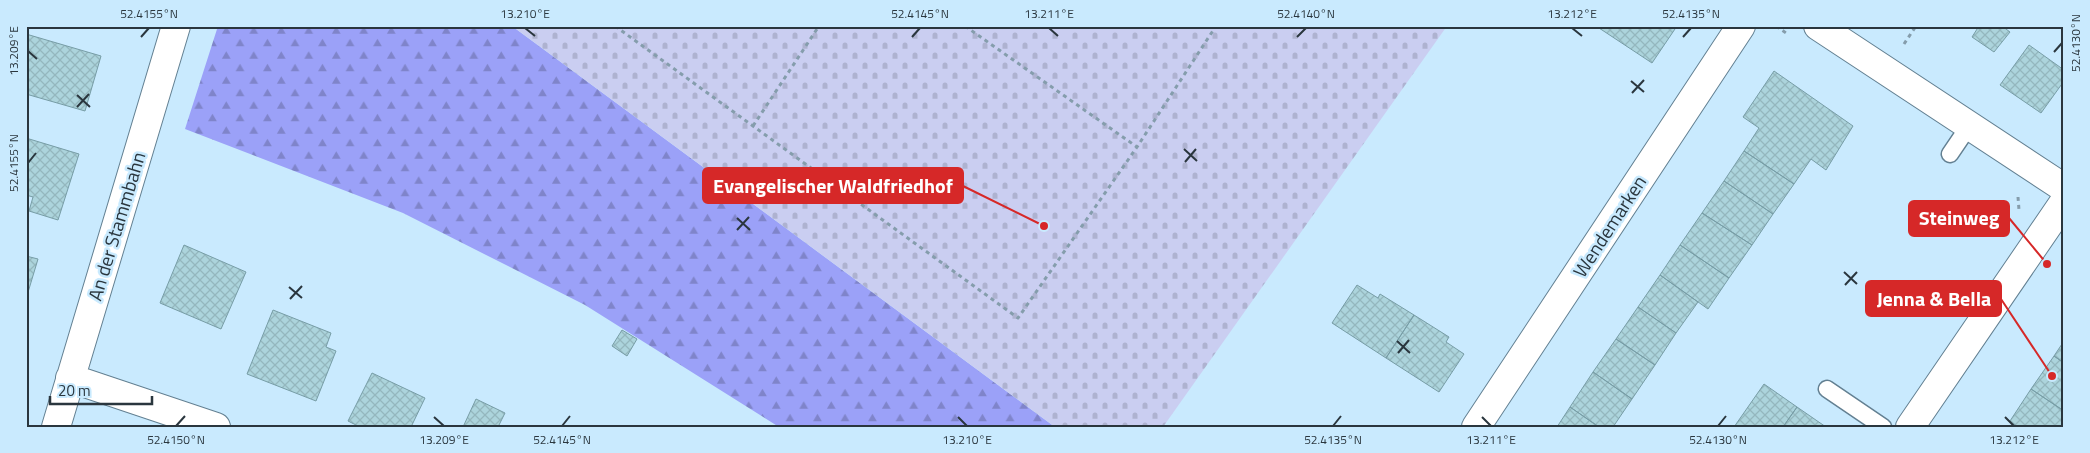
<svg xmlns="http://www.w3.org/2000/svg" width="2090" height="453" viewBox="0 0 2090 453" font-family="'Titillium Web',sans-serif">
<style>
.forest{fill:url(#forest-firs)}
.cemetery{fill:url(#cemetery-stones)}
.building{fill:url(#building-cross-hatch);stroke:#779da6}
.lines{fill:none;stroke-linecap:round;stroke-linejoin:round}
.lane-casing{stroke:#638092;stroke-width:19}
.street-casing{stroke:#638092;stroke-width:30}
.path{stroke:#859dac;stroke-width:3;stroke-dasharray:4 4;stroke-linecap:butt}
.lane{stroke:#fff;stroke-width:16}
.street{stroke:#fff;stroke-width:28}
.ticks{fill:none;stroke:#2a363e;stroke-width:2}
.labels{text-anchor:middle;dominant-baseline:central;stroke-width:5;stroke-linejoin:round;paint-order:stroke}
.street-label{font-size:19px;fill:#2a363e;stroke:#c9eafe}
.leader{fill:none;stroke:#d62828;stroke-width:2}
.callout-dot{fill:#d62828;stroke:#c9eafe;stroke-width:2}
.callout{fill:#d62828;stroke:#d62828;stroke-width:2}
.callout-label{font-size:20px;text-anchor:middle;font-weight:bold;fill:#fff}
.neatline{fill:none;stroke:#2a363e;stroke-width:2}
.ticks-label{font-size:12px;text-anchor:middle;fill:#2a363e}
</style>
<defs>
<pattern id="forest-firs" width="22" height="20" patternUnits="userSpaceOnUse" patternTransform="scale(1.25)"><rect width="22" height="20" fill="#9ba1f8"/><path d="M5 1l3.5 6h-7zM16 11l3.5 6h-7z" fill="#7f84ca"/></pattern>
<pattern id="cemetery-stones" width="16" height="16" patternUnits="userSpaceOnUse" patternTransform="scale(1.25)"><rect width="16" height="16" fill="#cacef1"/><path d="M2 7V4a2 2 0 0 1 4 0v3zM10 15v-3a2 2 0 0 1 4 0v3z" fill="#aeb2d0"/></pattern>
<pattern id="building-cross-hatch" width="8" height="8" patternUnits="userSpaceOnUse" patternTransform="scale(1.25)"><rect width="8" height="8" fill="#acd4dc"/><path d="M0 0l8 8M0 8l8-8" fill="none" stroke="#94b7be"/></pattern>
</defs>
<rect width="100%" height="100%" fill="#c9eafe"/>
<!-- forest -->
<path class="forest" d="M218 26H512L1055 427H779L585 305 403 213 185 129Z"/>
<!-- cemetery -->
<path class="cemetery" d="M512 26H1447L1163 427H1055Z"/>
<!-- building -->
<path class="building" d="M1600 26H1677L1652 63 1599 28Z
M1979 26H2002L2010 32 1994 52 1972 37Z
M26 34 101 56 85 111 26 94Z
M2029 45 2064 70V81L2041 113 2000 85Z
M1774 71 1853 126 1826 170 1811 159 1794 184 1744 151 1759 128 1743 117Z
M26 138 79 154 58 220 29 211 33 197 26 195Z
M1744 151 1794 184 1773 214 1724 181Z
M1724 181 1773 214 1752 245 1702 213Z
M1702 213 1752 245 1729 278 1680 245Z
M184 245 246 272 221 329 160 303Z
M1680 245 1729 278 1708 309 1660 275Z
M26 256 38 259 26 299Z
M1660 275 1698 302 1676 333 1638 307Z
M1357 285 1378 298 1380 294 1414 315 1386 358 1332 323Z
M1638 307 1676 333 1655 365 1616 339Z
M273 310 331 333 326 347 336 351 316 401 247 374Z
M1414 315 1449 337 1446 342 1464 354 1439 392 1386 358Z
M622 330 637 339 627 356 612 346Z
M1616 339 1655 365 1632 399 1593 372Z
M2064 341V363L2054 356Z
M2054 356 2064 363V411L2031 389Z
M1593 372 1632 399 1613 427H1599L1570 407Z
M372 373 425 398 411 427H360L348 421Z
M1764 384 1797 407 1783 427H1734Z
M2031 389 2064 411V427H2018L2010 421Z
M476 399 505 413 498 427H463Z
M1570 407 1599 427H1557Z
M1797 407 1826 427H1783Z"/>
<g class="lines">
<defs>
<path id="lane" d="M1950 154 1969 126
M1827 389 1883 427"/>
<path id="street" d="M1818 26 2064 188
M70 378 216 427
M56 427 176 26
M1476 427 1741 26
M1910 427 2064 202"/>
</defs>
<!-- lane casing -->
<use href="#lane" class="lane-casing"/>
<!-- street casing -->
<use href="#street" class="street-casing"/>
<!-- path -->
<path class="path" d="M615 26 1018 318 1137 147 1216 26
M965 26 1137 147
M1776 26 1786 33
M1904 44 1916 26
M753 126 819 26
M2018 197 2019 210"/>
<!-- lane -->
<use href="#lane" class="lane"/>
<!-- street -->
<use href="#street" class="street"/>
</g>
<!-- ticks -->
<path class="ticks" d="M525 28 535 36M1049 28 1058 36M1572 28 1582 36M141 37 149 28M912 37 920 28M1297 37 1306 28M1683 37 1691 28M28 51 37 59M2054 52 2062 43M1631 81 1644 92M1632 93 1644 80M77 95 90 107M77 107 89 94M1184 149 1197 161M1185 162 1196 149M28 163 36 153M737 218 750 230M737 230 749 217M1844 272 1857 284M1845 285 1857 272M289 287 302 298M290 299 302 286M1397 341 1410 353M1398 353 1409 340M434 417 444 426M958 417 967 426M1482 417 1491 426M2005 417 2014 426M176 426 185 416M562 426 570 416M1333 426 1341 416M1718 426 1726 416"/>
<g class="labels">
<!-- street labels -->
<g class="street-label">
<text transform="translate(116 226) rotate(-73)">An der Stammbahn</text>
<text transform="translate(1609 226) rotate(-57)">Wendemarken</text>
</g>
</g>
<!-- callouts -->
<path class="leader" d="M1044 226L963 186M2047 264L2009 218M2052 376L2001 299"/>
<g class="callout-dot">
<circle cx="1044" cy="226" r="5"/>
<circle cx="2047" cy="264" r="5"/>
<circle cx="2052" cy="376" r="5"/>
</g>
<g class="callout">
<rect x="703" y="168" width="260" height="35" rx="5"/>
<rect x="1909" y="201" width="100" height="35" rx="5"/>
<rect x="1866" y="281" width="135" height="35" rx="5"/>
</g>
<g class="callout-label">
<text x="833" y="193">Evangelischer Waldfriedhof</text>
<text x="1959" y="225">Steinweg</text>
<text x="1934" y="306">Jenna &amp; Bella</text>
</g>
<!-- border -->
<rect width="2090" height="453" fill="none" stroke="#c9eafe" stroke-width="55"/>
<!-- scale -->
<path d="M50 396v8h102v-8" fill="none" stroke="#2a363e" stroke-width="2.5"/>
<text x="58" y="396" font-size="15" fill="#2a363e" stroke="#c9eafe" stroke-width="4" paint-order="stroke">20 m</text>
<rect x="28" y="28" width="2034" height="398" class="neatline"/>
<g class="ticks-label">
<text x="149" y="18">52.4155°N</text>
<text x="525" y="18">13.210°E</text>
<text x="920" y="18">52.4145°N</text>
<text x="1049" y="18">13.211°E</text>
<text x="1306" y="18">52.4140°N</text>
<text x="1572" y="18">13.212°E</text>
<text x="1691" y="18">52.4135°N</text>
<text transform="translate(2076 43) rotate(-90)" y="4">52.4130°N</text>
<text transform="translate(14 51) rotate(-90)" y="4">13.209°E</text>
<text transform="translate(14 163) rotate(-90)" y="4">52.4155°N</text>
<text x="176" y="444">52.4150°N</text>
<text x="444" y="444">13.209°E</text>
<text x="562" y="444">52.4145°N</text>
<text x="967" y="444">13.210°E</text>
<text x="1333" y="444">52.4135°N</text>
<text x="1491" y="444">13.211°E</text>
<text x="1718" y="444">52.4130°N</text>
<text x="2014" y="444">13.212°E</text>
</g>
</svg>
